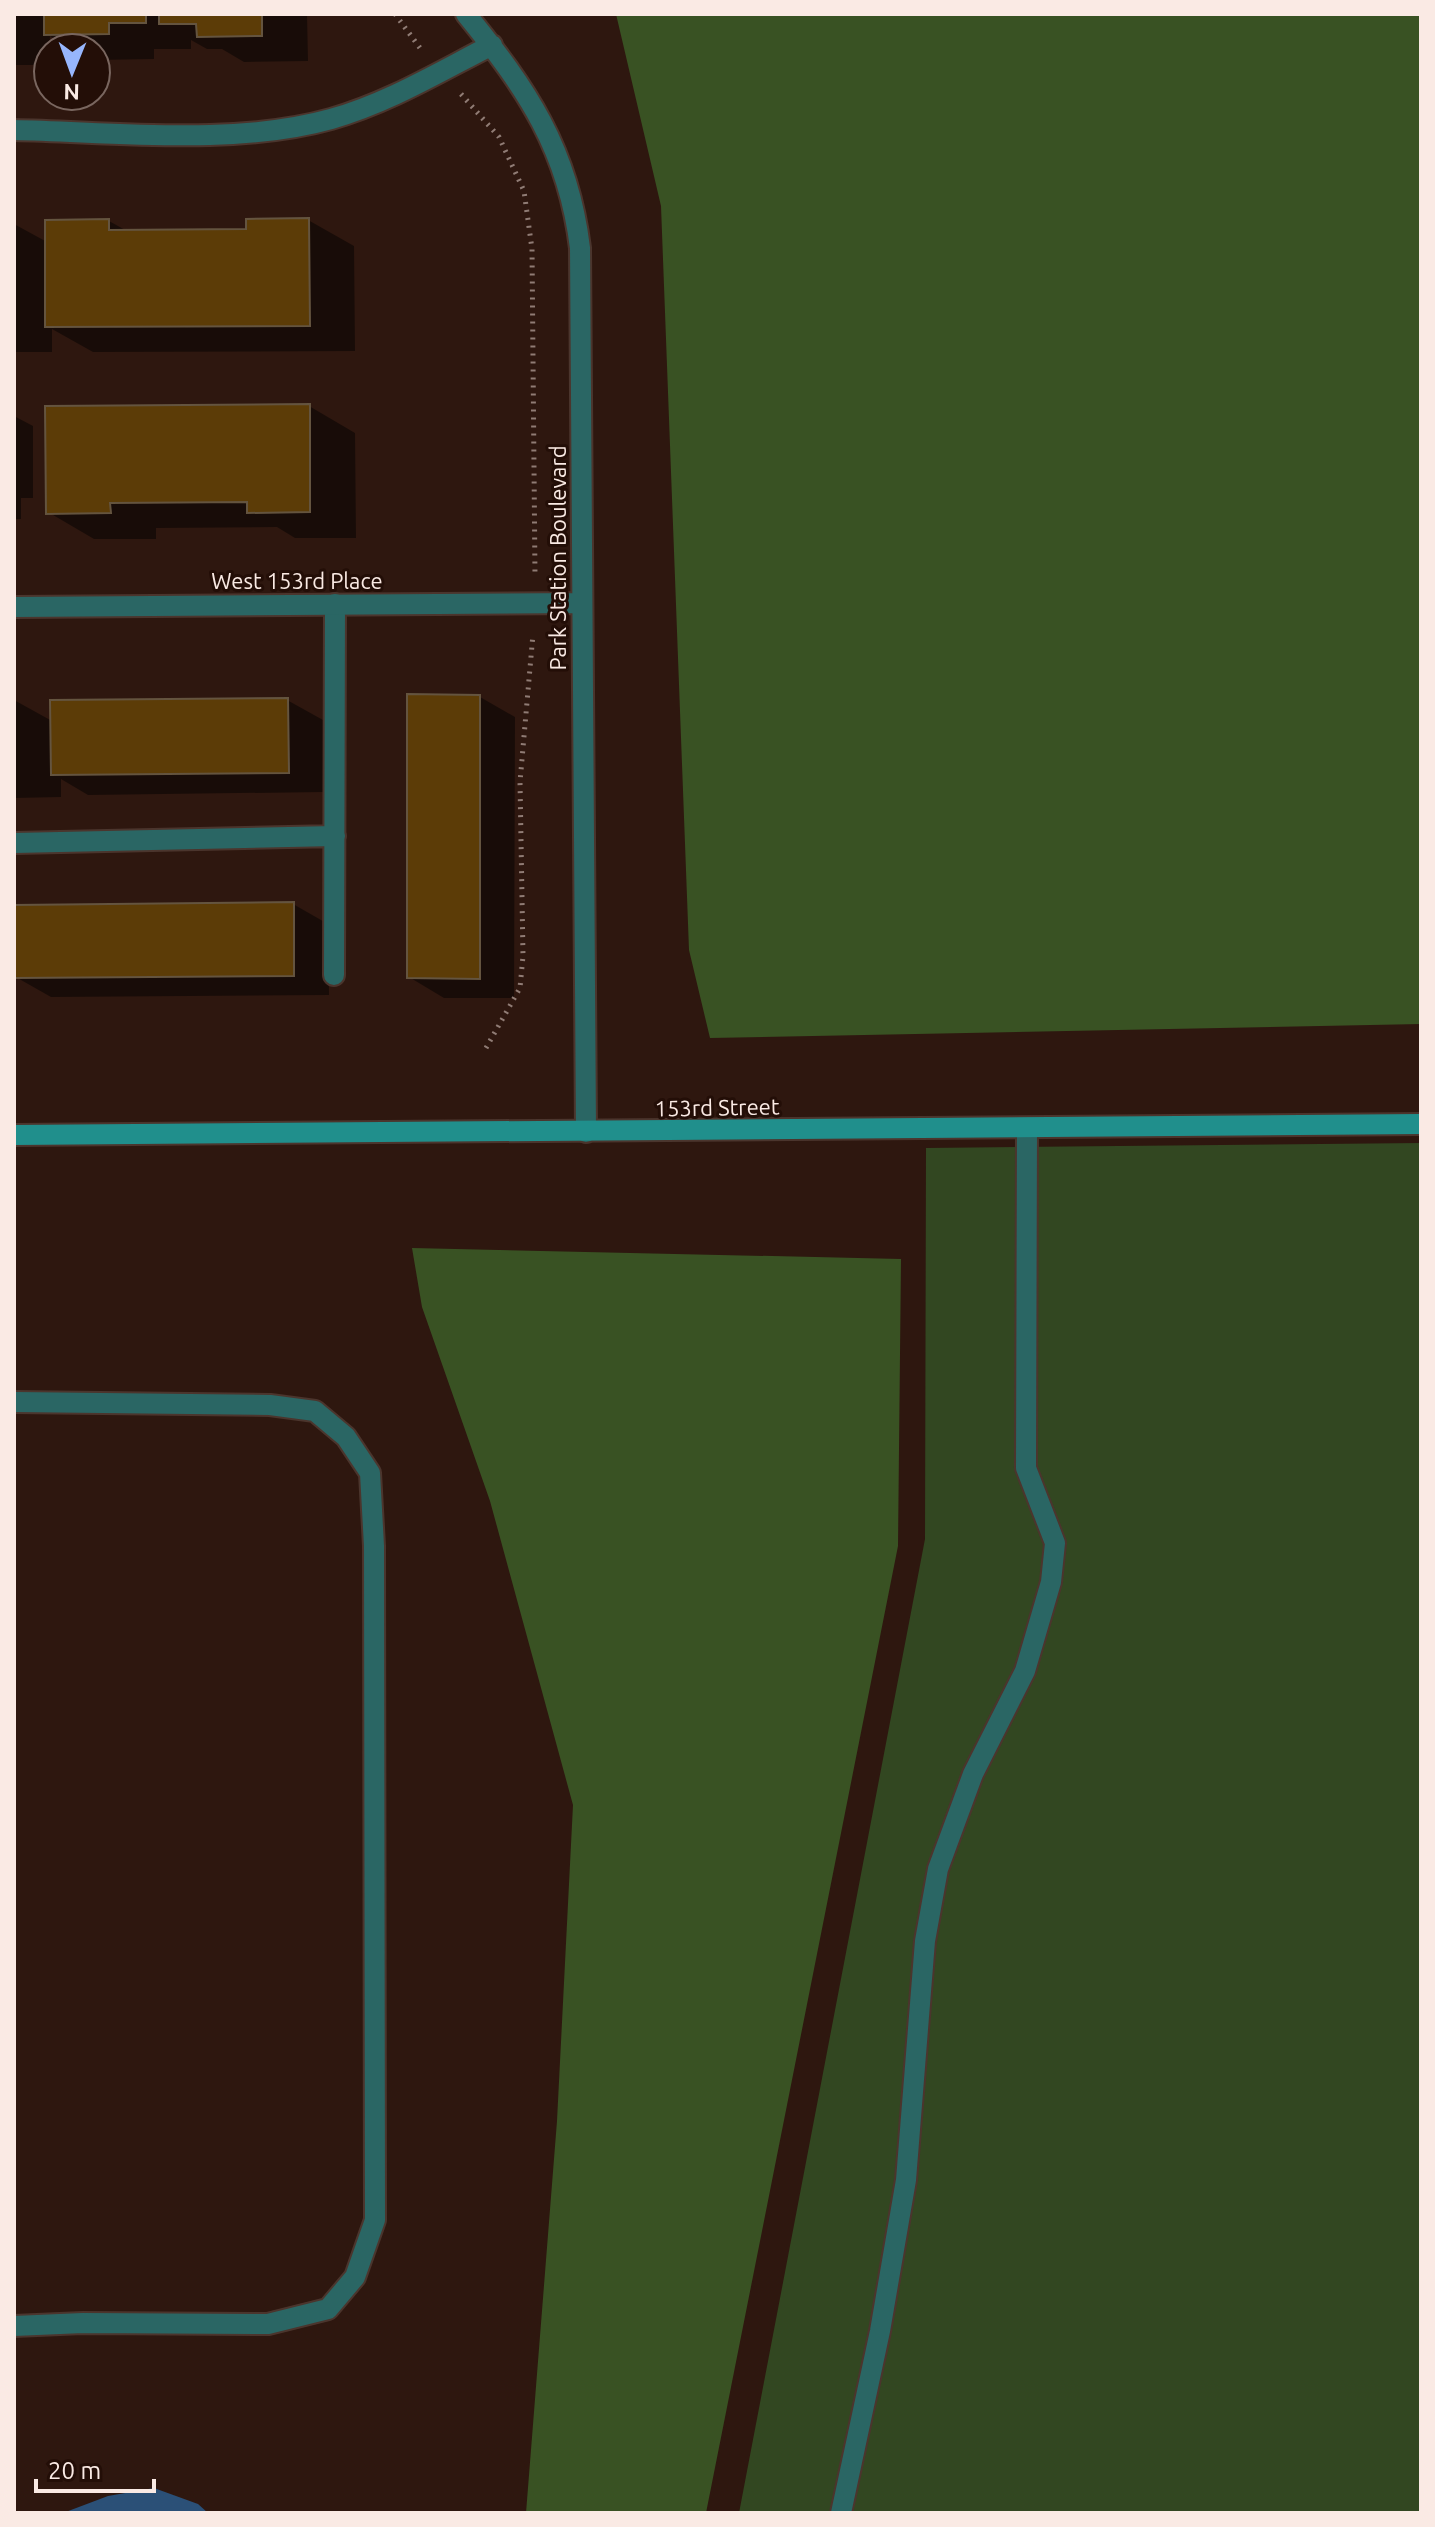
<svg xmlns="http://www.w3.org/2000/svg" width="1435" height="2527" viewBox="0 0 1435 2527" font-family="Ubuntu,sans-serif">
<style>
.green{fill:#324721}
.forest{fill:#395223}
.water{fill:#2b5077}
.shadow{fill:#0007}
.building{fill:#5c3c07;stroke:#64543f;stroke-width:2}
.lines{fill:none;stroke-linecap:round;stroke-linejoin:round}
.lane-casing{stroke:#4b352d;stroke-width:24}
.street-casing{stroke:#4b352d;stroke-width:24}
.secondary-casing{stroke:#4b352d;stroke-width:24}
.path{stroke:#907c75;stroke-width:5;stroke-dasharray:2 6;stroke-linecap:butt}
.lane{stroke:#2a6664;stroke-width:20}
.street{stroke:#2a6664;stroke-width:20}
.secondary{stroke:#208f8c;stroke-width:20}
.labels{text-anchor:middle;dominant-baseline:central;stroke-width:6;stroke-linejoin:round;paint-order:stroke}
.street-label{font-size:22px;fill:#faeae4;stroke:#230e07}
</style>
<rect width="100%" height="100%" fill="#2e170f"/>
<!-- green -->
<path class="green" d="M1421 1143V2513H739L925 1539 926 1148Z"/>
<!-- forest -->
<path class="forest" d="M616 14H1421V1024L710 1038 689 950 661 206Z
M412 1248 901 1259 898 1546 706 2513H526L557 2121 573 1805 490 1501 422 1307Z"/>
<!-- water -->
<path class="water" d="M154 2488 198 2504 208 2513H63L108 2496Z"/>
<!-- shadow -->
<path class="shadow" d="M14 14H307L308 61 244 62 222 49H207L191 40V49H154V59L96 60V48H71L50 36 48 65H14Z
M308 220 354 246 355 351 93 352 52 329V352H14V224L47 242 109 221 127 231H248Z
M309 406 355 433 356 538H295L277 527 156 528V539H94L48 512Z
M14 416 33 426V498H21V519H14Z
M480 697 515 717 514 998H444L409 977Z
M14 700 52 721 287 700 323 720 324 792 88 795 61 779V797L14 798Z
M293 904 328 924 329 995 51 997 14 976V927Z"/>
<!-- building -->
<path class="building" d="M44 14H146V23H109V34L44 35Z
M159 14H262V36L197 37 196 24H159Z
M309 218 310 326 45 327V220L109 219V230L246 229V219Z
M310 404V512L247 513V502L110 503 111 513 46 514 45 406Z
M407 694 480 695V979L407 978Z
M288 698 289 773 51 775 50 700Z
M294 902V976L14 978V905Z"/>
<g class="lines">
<defs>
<path id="lane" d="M14 843 335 836
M334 975 335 604
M14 1402 270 1405 315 1411 346 1437 370 1473 374 1546 375 2220 355 2277 328 2309 268 2324 83 2323 14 2326
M841 2513 880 2331 906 2180 925 1941 938 1869 973 1774 1025 1671 1051 1582 1055 1543 1026 1468 1027 1128"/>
<path id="street" d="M466 14C527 89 568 149 580 248L586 1132
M14 130C114 132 235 146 331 119 388 103 439 72 492 45
M14 607 581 603"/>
<path id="secondary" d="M14 1135 1421 1124"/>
</defs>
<!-- lane casing -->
<use href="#lane" class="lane-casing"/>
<!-- street casing -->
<use href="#street" class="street-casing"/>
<!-- secondary casing -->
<use href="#secondary" class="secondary-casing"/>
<!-- path -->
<path class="path" d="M395 14 420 48
M461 94 499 137 524 191 532 249 535 576
M486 1048 520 988 523 956 520 782 533 634"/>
<!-- lane -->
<use href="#lane" class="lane"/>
<!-- street -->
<use href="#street" class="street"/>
<!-- secondary -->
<use href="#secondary" class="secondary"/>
</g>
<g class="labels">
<!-- street labels -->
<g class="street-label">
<text transform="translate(557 558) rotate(-90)">Park Station Boulevard</text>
<text x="297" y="580">West 153rd Place</text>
<text transform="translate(717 1107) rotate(-1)">153rd Street</text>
</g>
</g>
<!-- border -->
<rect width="1435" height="2527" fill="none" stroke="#faeae4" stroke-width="32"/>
<!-- north arrow -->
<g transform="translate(72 72) rotate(181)"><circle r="38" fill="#230e07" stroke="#79665f" stroke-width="2"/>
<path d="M0-6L14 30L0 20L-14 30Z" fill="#97b6fd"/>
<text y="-12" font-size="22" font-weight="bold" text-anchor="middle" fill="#faeae4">N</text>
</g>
<!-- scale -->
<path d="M36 2479v12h118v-12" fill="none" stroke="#faeae4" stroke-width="4"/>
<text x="48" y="2479" font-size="24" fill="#faeae4" stroke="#230e07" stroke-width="6" paint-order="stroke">20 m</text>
</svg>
